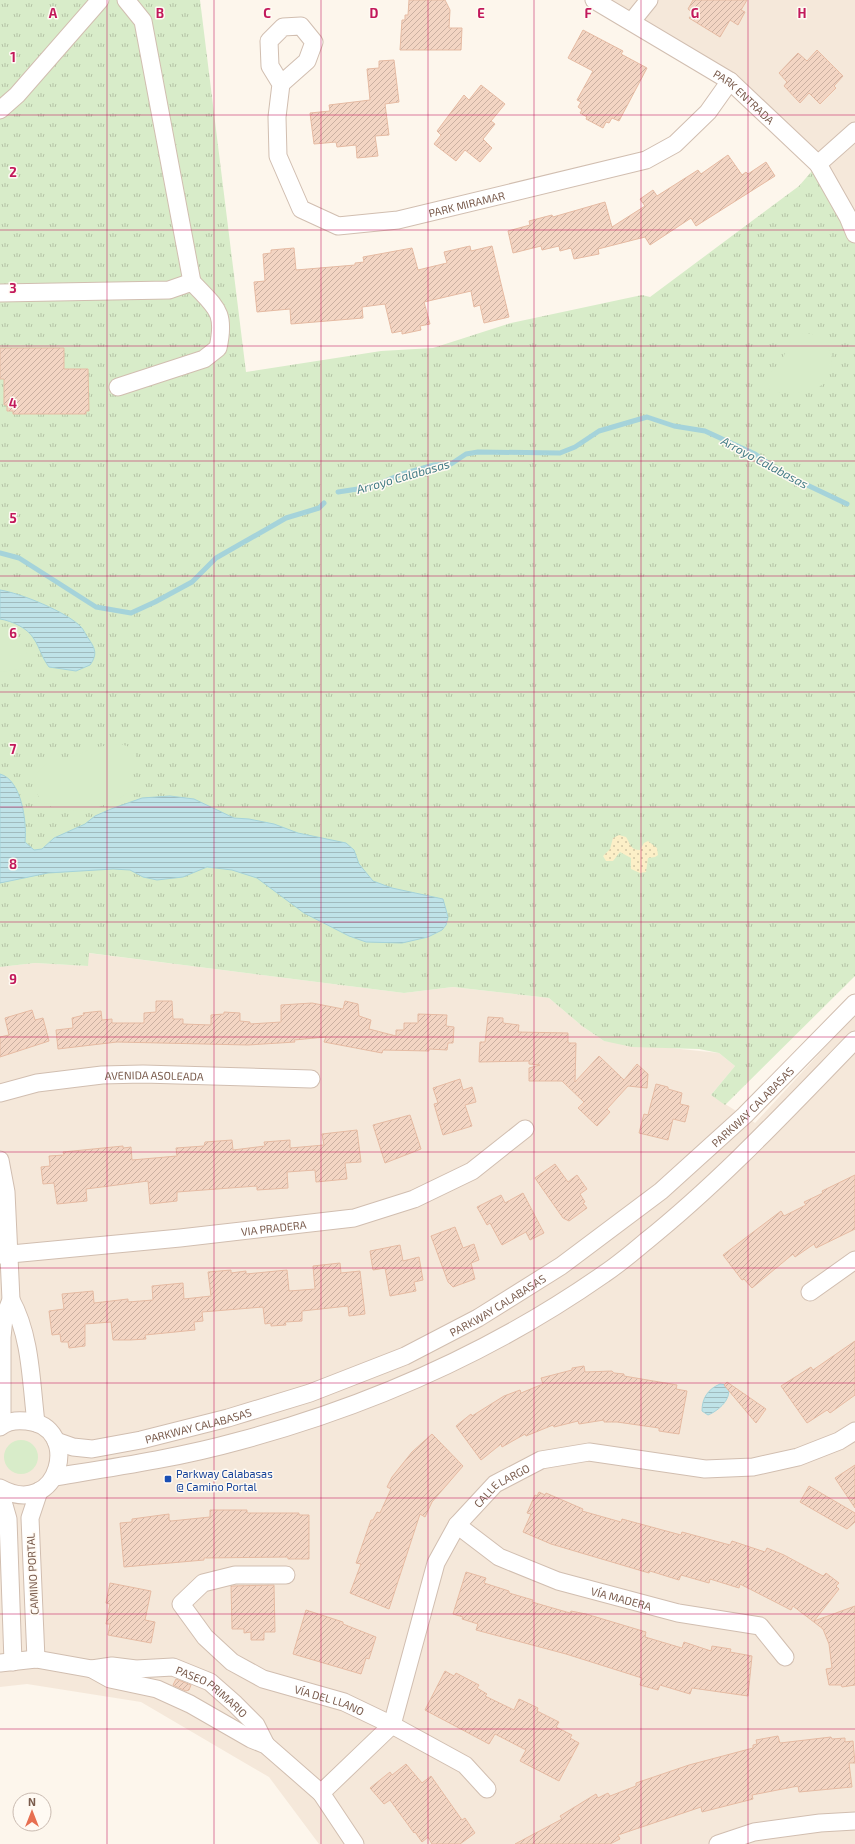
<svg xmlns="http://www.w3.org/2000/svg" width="855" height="1844" viewBox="0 0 855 1844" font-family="'Exo 2',sans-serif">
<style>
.residential{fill:#f5e8da}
.grass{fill:url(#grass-tufts)}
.sand{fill:url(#sand-dots)}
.garden{fill:#d8ecc9}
.water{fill:url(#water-rules);stroke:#a5d3da}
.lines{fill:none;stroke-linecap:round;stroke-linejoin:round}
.stream{stroke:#a5d3da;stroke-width:5}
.building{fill:url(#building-hatch);stroke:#e6bba3}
.minor-casing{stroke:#d1beb0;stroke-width:19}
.minor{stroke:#fff;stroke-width:17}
.grid{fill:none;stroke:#c2185b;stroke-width:1;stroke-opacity:0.55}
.transit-dot{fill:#1a4fb4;stroke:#fffaf3;stroke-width:1.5}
.labels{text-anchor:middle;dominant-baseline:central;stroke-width:3;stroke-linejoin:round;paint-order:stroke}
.street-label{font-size:11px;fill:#7a5c4d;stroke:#fffaf3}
.transit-label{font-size:11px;fill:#164399;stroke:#fffaf3;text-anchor:start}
.water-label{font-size:12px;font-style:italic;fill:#437c86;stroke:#fffaf3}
.grid-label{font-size:13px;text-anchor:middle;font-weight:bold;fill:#c2185b;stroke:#fffaf3;stroke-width:3;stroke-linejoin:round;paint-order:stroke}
</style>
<defs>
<pattern id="grass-tufts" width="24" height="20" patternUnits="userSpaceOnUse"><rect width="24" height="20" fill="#d8ecc9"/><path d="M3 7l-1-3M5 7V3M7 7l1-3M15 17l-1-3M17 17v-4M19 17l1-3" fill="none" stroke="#b4c2a5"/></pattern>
<pattern id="sand-dots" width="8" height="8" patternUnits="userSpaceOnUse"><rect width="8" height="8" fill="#fcefc7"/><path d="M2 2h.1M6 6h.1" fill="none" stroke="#d1c5a4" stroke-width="1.8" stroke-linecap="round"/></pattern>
<pattern id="water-rules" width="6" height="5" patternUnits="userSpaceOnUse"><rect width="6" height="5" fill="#bfe3e8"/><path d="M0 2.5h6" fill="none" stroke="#a0bbbe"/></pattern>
<pattern id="building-hatch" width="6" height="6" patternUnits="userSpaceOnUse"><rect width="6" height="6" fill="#f3d5c3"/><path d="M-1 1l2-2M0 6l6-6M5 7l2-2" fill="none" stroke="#cab0a1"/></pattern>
</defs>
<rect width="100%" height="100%" fill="#fdf6ec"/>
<!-- residential -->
<path class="residential" d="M594 0H855V228L818 164 730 81Z
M88 953 404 993 453 987 549 998 582 1026 604 1041 719 1053 735 1066 711 1095 755 1123 855 1015V1844H319L269 1777 141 1702 27 1684 0 1687V967L35 963 88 966Z"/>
<!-- grass -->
<path class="grass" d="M0 0H200L246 372 381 351 433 348 511 323 642 295 650 297 799 186 818 164 855 228V976L725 1105 711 1095 735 1066 719 1053 699 1049 632 1047 604 1041 582 1026 549 998 453 987 404 993 89 953 88 966 35 963 0 967Z"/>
<!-- sand -->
<path class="sand" d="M619 835 626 837C630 843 630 850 640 850L644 843 648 841 657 848 658 855 655 857 648 858 646 872 640 873 631 869V858L620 852 613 861H606L603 856 610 849 613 838Z"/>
<!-- garden -->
<path class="garden" d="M803 333C837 332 841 379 815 389 802 394 786 392 772 392L767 388 766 382 769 374 782 360 791 341Z
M0 626C11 633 21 640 27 651L24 664 20 669 0 672Z
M121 744 132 748 136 756V766L127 793 117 800 91 810 66 811 55 809 41 801 36 792 34 781 37 773 50 760 71 757 97 747Z
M4 1457a17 17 0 1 1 34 0a17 17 0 1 1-34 0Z"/>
<!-- water -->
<path class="water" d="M0 590C20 593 67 612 81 627 84 630 85 634 88 638 95 648 98 654 90 665L76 671 49 667C42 658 40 648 34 639 28 628 12 621 0 619Z
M0 774C22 780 27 823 25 842L34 850 42 849 54 838 85 824 95 816 111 809 142 798 170 796 194 799 234 818 249 819 274 824 298 833 346 843 354 850 359 864 373 881 392 888 443 899 448 917 446 925 442 930 428 937 402 943 366 942 349 936 304 913 257 878 232 870 207 867 183 877 157 880 143 877 130 870 113 869 48 873 0 883Z
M720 1384 727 1385C734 1398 718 1411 708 1415L702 1411C702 1398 708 1389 720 1384Z"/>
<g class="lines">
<!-- stream -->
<path class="stream" d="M338 492 371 487 402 474 434 465 451 464 466 454 478 452 560 453 575 447 599 431 647 417 674 426 705 431 755 454 784 474 847 504
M0 553 19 558 96 607 131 613 155 602 192 582 216 558 286 518 319 508 324 503"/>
</g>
<!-- building -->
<path class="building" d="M409 0H445L450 10 449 28H462L461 50H400L402 20H405V15H408Z
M693 0H747L741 10 745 12 738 25 730 20 720 37 689 18 693 13 688 9Z
M583 30 623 51 621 54 647 68 619 121 612 118 609 123 606 122 603 128 586 119 587 117 580 113 582 110 578 107 581 102 577 100 593 71 568 58Z
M817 50 843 76 834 86 836 88 820 104 809 93 800 103 784 86 787 82 779 73 798 53 807 61Z
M394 60 399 102 385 104 389 135 375 136 378 156 357 158 356 145 337 147 336 142 314 144 310 113 330 111 329 105 370 100 367 69 379 68V61Z
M481 85 505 104 491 121 495 124 483 139 492 148 480 162 465 150 456 161 434 144 441 135 437 131 464 95 469 100Z
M728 155 742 175 746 172 748 174 766 162 775 176 696 226 691 218 650 245 645 237 598 249 599 254 574 259 571 248 560 251 559 246 542 250 541 246 513 253 508 231 530 225 529 221 552 215 553 217 605 202 612 227 645 206 640 199 653 190 657 196 698 170 701 174Z
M470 246 471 251 492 246 509 317 484 323 480 305 474 307 471 291 424 302 430 324 420 326 421 330 402 334V331L392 333 385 304 362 307 363 318 291 324 290 309 257 312 254 282 265 281 263 254 271 253V250L294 248 296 270 355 265V263L364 262 363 257 412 248 418 270 447 263 444 252Z
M0 348H64V369H88L89 411H86V414H13V411H7V405H4V379H0Z
M156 1001H172L173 1019H183V1024L211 1025V1015L224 1014V1012L240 1013V1021L250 1022V1024L281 1022V1005L312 1003 343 1009 345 1001 358 1004 359 1016 371 1020 369 1029 396 1036V1030H404V1023H418V1014L447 1015 446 1026 454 1027 453 1043H448L447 1050 429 1049V1051L383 1050 382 1053 324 1042 326 1037 294 1040 295 1042 248 1045 117 1042 58 1049 56 1030 73 1028 72 1018 84 1015 83 1013 101 1011 102 1020 112 1019V1023H144V1013L156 1012Z
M32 1010 35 1020 43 1018 49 1041 0 1057V1037L9 1035 5 1018Z
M488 1017 503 1018V1023L519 1025 518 1032 568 1033V1043H576L575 1082 599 1056 624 1080 637 1064 648 1074 647 1088 628 1086 607 1109 610 1112 597 1126 578 1108 584 1102 562 1081H529V1068L540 1065 529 1064V1061L479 1062 480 1042H485Z
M460 1079 463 1090 472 1087 476 1102 465 1105 472 1126 443 1135 434 1104 438 1103 433 1088Z
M656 1084 668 1087V1089L682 1093 680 1104 689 1106 685 1122 673 1119 668 1140 639 1133 644 1114 648 1115Z
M410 1115 421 1149 385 1163 373 1125Z
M357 1130 361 1162 345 1163 347 1179 316 1182 315 1170 287 1172 288 1188 257 1190V1186L177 1192V1201L150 1204 148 1181 86 1189 87 1201 57 1204 54 1183 43 1184 41 1167 50 1166 49 1156 64 1155 63 1152 123 1146V1148L131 1147 132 1160 177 1156 176 1148 204 1146 205 1142 232 1140 233 1150 265 1146 264 1142 290 1140V1148L324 1145 322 1134Z
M555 1164 568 1182 577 1175 587 1189 580 1194 585 1202 583 1203 587 1208 569 1221 563 1218 535 1178Z
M855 1175V1229L816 1248 814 1244 795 1257 793 1254 752 1288 744 1279 742 1280 723 1255 781 1211 784 1216 806 1205 804 1202 823 1193 822 1191Z
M523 1193 544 1233 530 1240 526 1232 502 1245 490 1223 487 1225 477 1207 501 1195 505 1203Z
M455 1227 463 1248 474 1244 479 1260 471 1263 475 1279 453 1287 448 1282 431 1236Z
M400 1245 403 1261 419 1257 423 1280 414 1282 416 1291 390 1296 385 1268 373 1270 370 1251Z
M340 1263 341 1273 360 1271 365 1314 349 1316 348 1306 302 1311V1321L285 1322 286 1325 271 1326V1323L265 1324 263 1307 202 1312 203 1321 194 1322 195 1330 145 1335 146 1339 130 1340H113L111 1322 85 1324V1346L69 1348 68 1342H61L60 1334 52 1335 49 1311 64 1309 62 1294 93 1291 94 1303 128 1299V1302L153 1300 152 1286 183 1283 184 1299 211 1296 208 1272 231 1270V1273L246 1271V1274L287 1270 289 1291 315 1289 313 1266Z
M855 1341V1395L830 1413 827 1410 807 1423 781 1386 811 1367 813 1370Z
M584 1366 585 1372 612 1371 614 1373 624 1374V1376L677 1385 676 1389 687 1391 679 1434 659 1431V1428L617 1422H604V1420L579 1424 578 1421 554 1427 553 1425 526 1436 525 1434 502 1447 501 1444 481 1460 456 1426 471 1414 472 1416 504 1396 520 1390 521 1393 543 1384 541 1378 572 1370V1368Z
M727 1382 766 1409 756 1423 724 1385Z
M432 1434 463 1466 432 1502 425 1517 420 1514 389 1609 350 1593 361 1564 356 1563 371 1520H373L377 1512 380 1513 391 1489 387 1487 392 1477 412 1452Z
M855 1465V1508L835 1478Z
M809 1486 855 1513V1522L847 1529 800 1502Z
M539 1492 545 1495 546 1493 583 1509 582 1511 621 1522 622 1519 681 1535 682 1532 730 1545 732 1541 765 1552 767 1548 784 1555 823 1576 826 1573 839 1583 836 1586 839 1589 814 1621 855 1606V1685L842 1687 841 1685H829L826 1669 832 1668 829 1644 823 1629 793 1606 791 1610 740 1584 739 1588 710 1579 709 1583 681 1575 679 1580 650 1571 649 1573 551 1544 523 1532 531 1514 527 1513 535 1495 537 1496Z
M210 1510H247V1513H299V1515H309V1559H288V1557L204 1558V1560L124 1567 120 1523 132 1522V1519L169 1514V1520L171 1521 210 1517Z
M466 1572 486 1578 484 1583 509 1591V1593L533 1600 532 1602 570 1613 571 1611 586 1614 646 1632 645 1637 682 1648 684 1642 711 1651 712 1646 731 1649 730 1652 752 1656 748 1696 692 1688 690 1694 660 1685 658 1690 640 1685 642 1678 566 1654 476 1630 478 1624 462 1619 463 1617 453 1614Z
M110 1583 151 1591 145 1620 155 1622 151 1643 108 1635 110 1624H106L110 1604 106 1603Z
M274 1585 275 1632H264V1640H251V1632L244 1633V1629H232L231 1586Z
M306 1610 343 1622V1624L376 1637 369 1659 366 1658 361 1674 293 1654Z
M445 1671 454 1676 456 1673 479 1685 477 1688 487 1694 485 1696 514 1710 519 1699 538 1708 537 1711 559 1722 556 1727 572 1735 570 1738 579 1743 559 1781 520 1761 526 1750 495 1734 489 1744 425 1710Z
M176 1679 191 1685 189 1690 186 1691 175 1686 173 1685Z
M778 1736 780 1743 831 1737 832 1739 845 1738V1742L853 1741 855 1763H849L852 1787 799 1792 798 1786 752 1795 753 1799 702 1812 701 1807 618 1835 620 1839 610 1844H515L562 1819 560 1816 596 1794 598 1798 608 1793 610 1796 636 1786V1783L689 1765 753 1748V1745L757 1744 756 1740Z
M406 1764 422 1783 431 1776 462 1820 465 1818 475 1833 460 1844H432L428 1837 422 1842 415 1832 414 1833 390 1800 384 1804 370 1788 390 1772 392 1775Z"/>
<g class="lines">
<defs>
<g id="minor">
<path d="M126 0 143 21 192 282"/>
<path id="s1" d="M594 0 730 81 818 164 848 217 855 234"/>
<path d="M632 21 649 0"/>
<path id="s2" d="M281 84 270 66 269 41 283 27 301 26 314 42 307 61 281 84 277 117 278 156 301 209 338 226 398 220 646 160 675 144 708 112 730 81"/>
<path d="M0 110 17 95 100 0"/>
<path d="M818 164 855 131"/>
<path d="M0 293 169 290 192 282C216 308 226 311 218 348L204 359 118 387"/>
<path id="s3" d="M0 1093 37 1083 102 1075 143 1074 311 1079"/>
<path d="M0 1160 6 1192 11 1300 4 1318 2 1337V1425"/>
<path id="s4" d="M0 1255 180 1238 354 1218 414 1199 472 1171 525 1129"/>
<path d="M810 1292 855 1260"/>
<path d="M11 1300C31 1336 31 1382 36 1423"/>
<path d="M0 1427C7 1421 17 1420 26 1421 83 1425 60 1521 0 1488"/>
<path id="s5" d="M56 1441 73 1447 92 1449 141 1440 228 1418 310 1393 405 1356 478 1318 561 1266 661 1191 745 1115 855 1003"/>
<path d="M54 1477C116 1467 178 1458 239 1441 369 1406 494 1351 604 1274 619 1264 632 1253 645 1242 721 1181 787 1110 855 1040"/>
<path d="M0 1491 8 1519 13 1662"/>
<path id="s6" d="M457 1525 499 1557 558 1581 678 1613 760 1626 785 1657"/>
<path id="s7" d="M286 1575H235L203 1583 181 1604 205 1637 232 1662 263 1679 344 1702 392 1725 465 1765 487 1789"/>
<path d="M36 1659 30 1518 39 1491"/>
<path id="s8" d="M0 1663 36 1659 92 1669 112 1666 136 1669 173 1667 210 1682 235 1704 256 1725 266 1745"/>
<path d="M92 1669 110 1679 157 1689 190 1704 251 1739 266 1745 321 1793 355 1844"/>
<path id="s9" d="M321 1793 392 1725 436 1563 457 1525 495 1484 541 1460 589 1452 705 1469 753 1467 798 1457 839 1441 855 1431"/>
<path d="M718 1844 754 1832 820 1823 855 1821"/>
</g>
</defs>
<!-- minor casing -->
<use href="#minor" class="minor-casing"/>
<!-- minor -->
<use href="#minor" class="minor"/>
</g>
<!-- grid -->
<path class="grid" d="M107 0V1844M214 0V1844M321 0V1844M428 0V1844M534 0V1844M641 0V1844M748 0V1844M0 115H855M0 230H855M0 346H855M0 461H855M0 576H855M0 692H855M0 807H855M0 922H855M0 1037H855M0 1152H855M0 1268H855M0 1383H855M0 1498H855M0 1614H855M0 1729H855"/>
<!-- markers -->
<rect class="transit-dot" x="164" y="1475" width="8" height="8" rx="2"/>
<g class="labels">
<!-- street labels -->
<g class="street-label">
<text stroke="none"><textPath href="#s1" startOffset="179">PARK ENTRADA</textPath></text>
<text stroke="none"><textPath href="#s2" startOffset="461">PARK MIRAMAR</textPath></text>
<text stroke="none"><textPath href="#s3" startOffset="156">AVENIDA ASOLEADA</textPath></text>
<text stroke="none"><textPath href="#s5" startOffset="794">PARKWAY CALABASAS</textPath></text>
<text stroke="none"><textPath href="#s4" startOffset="275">VIA PRADERA</textPath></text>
<text stroke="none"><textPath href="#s5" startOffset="470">PARKWAY CALABASAS</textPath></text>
<text stroke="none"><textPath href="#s5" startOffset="146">PARKWAY CALABASAS</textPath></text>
<text stroke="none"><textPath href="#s9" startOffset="370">CALLE LARGO</textPath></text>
<text transform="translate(32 1574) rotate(-93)">CAMINO PORTAL</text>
<text stroke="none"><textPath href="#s6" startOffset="182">VÍA MADERA</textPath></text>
<text stroke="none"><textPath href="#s8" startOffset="221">PASEO PRIMARIO</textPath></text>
<text stroke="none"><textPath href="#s7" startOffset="297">VÍA DEL LLANO</textPath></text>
</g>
<!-- transit labels -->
<g class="transit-label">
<text x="176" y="1473">Parkway Calabasas<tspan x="176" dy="13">@ Camino Portal</tspan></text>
</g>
<!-- water labels -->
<g class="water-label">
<text transform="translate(765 462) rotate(28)">Arroyo Calabasas</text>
<text transform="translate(403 476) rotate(-16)">Arroyo Calabasas</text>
</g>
</g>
<g class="grid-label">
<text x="53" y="18">A</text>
<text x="160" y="18">B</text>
<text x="267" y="18">C</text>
<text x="374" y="18">D</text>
<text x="481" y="18">E</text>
<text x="588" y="18">F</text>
<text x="695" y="18">G</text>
<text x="802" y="18">H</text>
<text x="13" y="62">1</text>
<text x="13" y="177">2</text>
<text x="13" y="293">3</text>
<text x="13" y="408">4</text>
<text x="13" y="523">5</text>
<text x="13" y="638">6</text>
<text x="13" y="754">7</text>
<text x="13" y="869">8</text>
<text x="13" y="984">9</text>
</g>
<!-- north arrow -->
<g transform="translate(32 1812)"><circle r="19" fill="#fffaf3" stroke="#cabbb1"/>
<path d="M0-3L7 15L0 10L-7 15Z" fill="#e76f51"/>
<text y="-6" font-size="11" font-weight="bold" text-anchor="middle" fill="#7a5c4d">N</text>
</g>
</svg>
